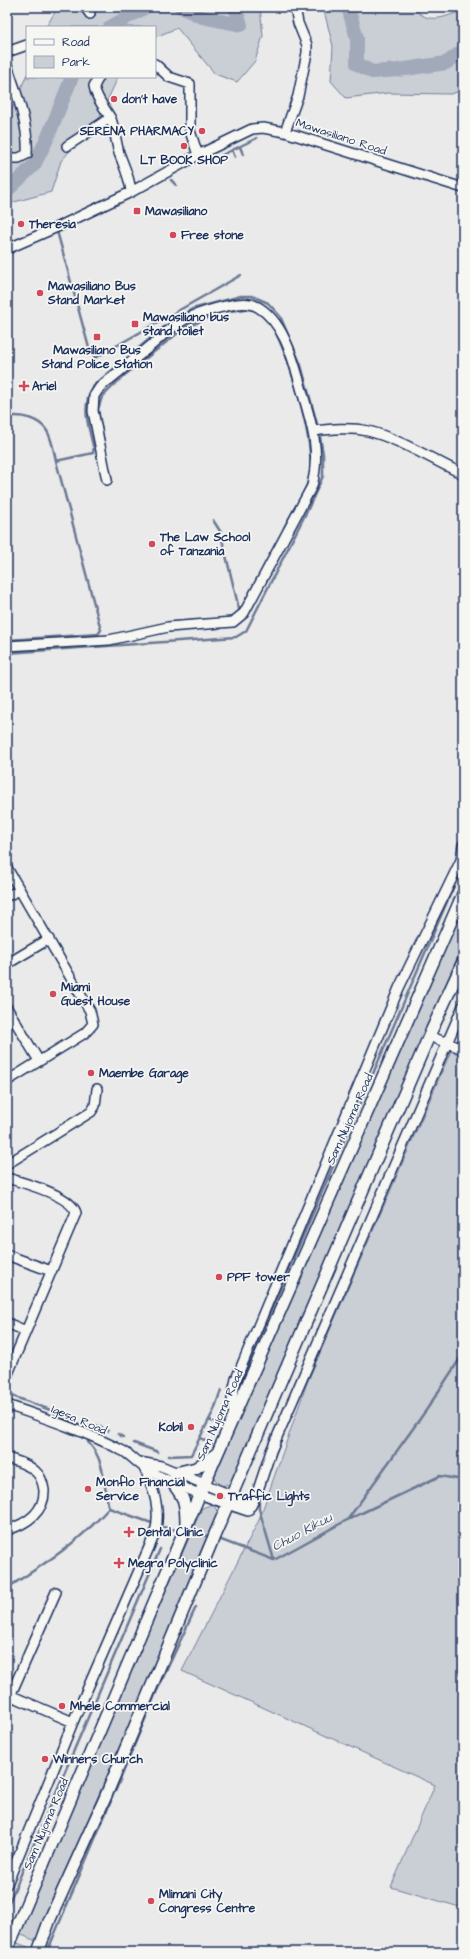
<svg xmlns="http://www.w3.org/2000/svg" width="470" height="1959" viewBox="0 0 470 1959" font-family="'Architects Daughter',sans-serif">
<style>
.green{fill:#caced5;stroke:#727e9a}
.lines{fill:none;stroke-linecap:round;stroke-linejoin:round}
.stream{stroke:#6c7995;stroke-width:2.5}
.river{stroke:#a2aaba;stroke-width:14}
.minor-casing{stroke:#1b2f5e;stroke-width:12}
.major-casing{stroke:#1b2f5e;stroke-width:14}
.minor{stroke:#f6f6f2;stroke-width:9}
.major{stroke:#f6f6f2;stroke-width:11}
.poi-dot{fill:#d1495b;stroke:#f6f6f2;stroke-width:1.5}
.labels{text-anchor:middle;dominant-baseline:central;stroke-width:3.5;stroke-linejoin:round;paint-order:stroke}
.poi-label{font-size:12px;font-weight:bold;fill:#1b2f5e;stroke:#f6f6f2;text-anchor:start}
.street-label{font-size:12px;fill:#1b2f5e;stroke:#f6f6f2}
.water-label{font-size:13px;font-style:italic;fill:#44547a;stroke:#f6f6f2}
</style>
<rect width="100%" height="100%" fill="#e9eae9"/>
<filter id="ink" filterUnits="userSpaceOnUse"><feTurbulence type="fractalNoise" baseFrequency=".025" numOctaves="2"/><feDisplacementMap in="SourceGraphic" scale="8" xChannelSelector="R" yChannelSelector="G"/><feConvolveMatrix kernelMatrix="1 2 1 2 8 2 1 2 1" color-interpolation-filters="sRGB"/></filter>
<g filter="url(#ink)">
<!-- green -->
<path class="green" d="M58 7H260L263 36 255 61 237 82 215 74 177 28 155 37V27H46Z
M323 7H413C428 26 445 17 463 10V90L451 94 388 93 346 98 331 81 333 46Z
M27 74V77H118L100 117 61 161 51 192 7 204V121Z
M463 890V944L231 1484 220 1486 214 1478Z
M451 1051 463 1057V1908L391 1887 435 1785 182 1671 259 1520 307 1383Z
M213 1504 219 1514 36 1941 17 1933 202 1508Z
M12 1941 33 1949 32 1952H8Z"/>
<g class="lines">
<!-- stream -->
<path class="stream" d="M240 147 243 154
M232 150 235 157
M222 155 257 138
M171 180 176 185
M57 231 89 348 95 358 241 275
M275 331C290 362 317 446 309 479 305 493 291 514 284 528
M7 417C20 414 39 418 47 431 52 439 54 452 56 461L93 453 94 446
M101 444 104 443 98 409 102 397 121 378 183 329 221 312 246 309 255 310
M213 520 220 531 240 613
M7 640 98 634 101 630 56 461
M7 653 236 637 246 631 308 509 323 476V454L319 431 301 365 280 316 268 303 252 296H241L192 309 164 327 93 386C81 408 88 423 93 446
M241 1380 459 874
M7 1394 53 1411 61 1418 79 1425 88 1427 96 1425 108 1431
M209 1420 220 1424
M118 1434 123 1437
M200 1438 212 1444
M88 1442C106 1461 103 1485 109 1508
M134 1443 158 1452
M169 1456 191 1455 214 1410 221 1390
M273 1460 277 1448
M259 1499V1509L274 1560
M348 1519 427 1409 463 1354
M187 1532 212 1537
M216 1538 274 1560 347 1520 440 1476 463 1480
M7 1588C46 1563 78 1543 109 1508L163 1527 180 1531
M115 1792 155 1695 196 1607
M7 1907 160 1549
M47 1952 111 1801"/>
<!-- river -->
<path class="river" d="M181 7 202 17 241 25 235 7
M348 7 357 38V64L372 72 398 70 446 63 463 51
M110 27 146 7
M7 186 10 188 34 165 47 139 72 77"/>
<defs>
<path id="minor" d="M85 7 90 14
M7 52 27 45
M155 64 169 77 190 84V131L198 155
M7 65C16 92 29 125 27 154L19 158H7
M99 77 94 86C96 99 105 108 111 119 115 131 116 142 119 153 124 166 130 178 131 192
M285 132 298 96 307 53V45L298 23 295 7
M67 146 110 118
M7 249 62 225 131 192 198 155 252 129 263 128 285 132 463 188
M313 431C331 429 350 427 368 431 398 438 435 461 463 474
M7 646 109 640 168 627 233 622 244 613 312 486C322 446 309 418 299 380 292 355 282 321 258 307 248 301 236 304 226 306 213 309 200 313 188 318 175 324 164 334 154 343 136 358 118 373 100 387L94 396 93 411 107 480
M7 868 90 1011 93 1024 85 1033 7 1081
M7 896 20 890
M7 964 49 939
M7 1008 39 1061
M429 1036 463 1049
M7 1164 91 1112 95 1106 97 1089
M7 1178C24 1183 71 1195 76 1213L7 1376
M7 1255 51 1271
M7 1323 26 1331
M7 1405C45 1418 87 1432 123 1451 132 1456 139 1465 147 1469 175 1486 217 1501 248 1511
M234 1416 232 1397 236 1379 399 988 461 860 463 845
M7 1458C16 1461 28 1464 35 1471 41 1476 43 1483 44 1490 45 1512 26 1524 7 1530
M139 1462 161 1466 252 1504
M251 1506 256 1496 271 1451 463 1006
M7 1694 73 1722
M7 1703 56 1592
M7 1884 73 1722 154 1536C162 1513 154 1490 145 1469"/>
<path id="major" d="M175 1473 196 1468 216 1454
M171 1481C184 1497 186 1502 186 1524
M7 1950 204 1484 463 894
M38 1952 50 1919 105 1798 215 1534 429 1036 463 962"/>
</defs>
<!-- minor casing -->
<use href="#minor" class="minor-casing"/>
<!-- major casing -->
<use href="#major" class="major-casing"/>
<!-- minor -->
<use href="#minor" class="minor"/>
<!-- major -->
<use href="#major" class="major"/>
</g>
</g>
<!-- markers -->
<g class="poi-dot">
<circle cx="114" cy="99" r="4"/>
<circle cx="202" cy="131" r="4"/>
<circle cx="184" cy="146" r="4"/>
<rect x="133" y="207" width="8" height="8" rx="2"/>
<circle cx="21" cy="224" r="4"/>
<circle cx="173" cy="235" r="4"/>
<circle cx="40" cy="293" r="4"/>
<rect x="131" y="320" width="8" height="8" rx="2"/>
<rect x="93" y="333" width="8" height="8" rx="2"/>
<path d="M22 380h4v4h4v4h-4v4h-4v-4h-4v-4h4z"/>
<circle cx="152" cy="544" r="4"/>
<circle cx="53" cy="994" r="4"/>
<circle cx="91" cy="1073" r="4"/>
<circle cx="219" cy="1277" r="4"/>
<circle cx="191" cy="1427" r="4"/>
<circle cx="88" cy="1489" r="4"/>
<circle cx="220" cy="1496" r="4"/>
<path d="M127 1526h4v4h4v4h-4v4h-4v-4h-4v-4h4z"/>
<path d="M117 1557h4v4h4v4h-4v4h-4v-4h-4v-4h4z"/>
<circle cx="62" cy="1706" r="4"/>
<circle cx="45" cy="1759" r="4"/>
<circle cx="151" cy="1901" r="4"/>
</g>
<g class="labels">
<!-- poi labels -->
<g class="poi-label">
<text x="122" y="99">don't have</text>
<text x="194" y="131" text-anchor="end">SERENA PHARMACY</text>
<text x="184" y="160" text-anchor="middle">LT BOOK SHOP</text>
<text x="145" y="211">Mawasiliano</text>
<text x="29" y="224">Theresia</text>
<text x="181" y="235">Free stone</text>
<text x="48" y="286">Mawasiliano Bus<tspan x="48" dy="14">Stand Market</tspan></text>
<text x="143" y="317">Mawasiliano bus<tspan x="143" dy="14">stand toilet</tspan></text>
<text x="97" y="350" text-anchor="middle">Mawasiliano Bus<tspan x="97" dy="14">Stand Police Station</tspan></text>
<text x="32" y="386">Ariel</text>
<text x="160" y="537">The Law School<tspan x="160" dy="14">of Tanzania</tspan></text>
<text x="61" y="987">Miami<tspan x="61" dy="14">Guest House</tspan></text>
<text x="99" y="1073">Maembe Garage</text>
<text x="227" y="1277">PPF tower</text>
<text x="183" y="1427" text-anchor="end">Kobil</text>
<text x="96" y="1482">Monflo Financial<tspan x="96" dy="14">Service</tspan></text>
<text x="228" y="1496">Traffic Lights</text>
<text x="138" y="1532">Dental Clinic</text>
<text x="128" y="1563">Megra Polyclinic</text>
<text x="70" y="1706">Mhele Commercial</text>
<text x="53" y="1759">Winners Church</text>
<text x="159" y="1894">Mlimani City<tspan x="159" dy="14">Congress Centre</tspan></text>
</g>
<!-- street labels -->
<g class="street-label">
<text transform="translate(341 137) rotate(18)">Mawasiliano Road</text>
<text transform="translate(350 1119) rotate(-66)">Sam Nujoma Road</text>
<text transform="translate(220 1415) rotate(-66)">Sam Nujoma Road</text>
<text transform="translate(79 1420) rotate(23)">Igesa Road</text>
<text transform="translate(46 1824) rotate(-67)">Sam Nujoma Road</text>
</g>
<!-- water labels -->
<g class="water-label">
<text transform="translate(302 1532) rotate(-28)">Chuo Kikuu</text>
</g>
</g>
<!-- margin -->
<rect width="470" height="1959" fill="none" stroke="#f6f6f2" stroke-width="24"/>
<rect x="12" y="12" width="446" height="1935" fill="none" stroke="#1b2f5e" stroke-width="1.5" filter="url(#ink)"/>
<!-- legend -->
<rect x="26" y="26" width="130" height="52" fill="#f6f6f2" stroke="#9ea6b7"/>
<rect x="34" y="39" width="20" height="6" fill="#f6f6f2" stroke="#9ea6b7"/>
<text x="62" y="46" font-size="12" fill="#1b2f5e">Road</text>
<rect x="34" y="56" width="20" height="12" fill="#caced5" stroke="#9ea6b7"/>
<text x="62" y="66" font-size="12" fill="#1b2f5e">Park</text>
</svg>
